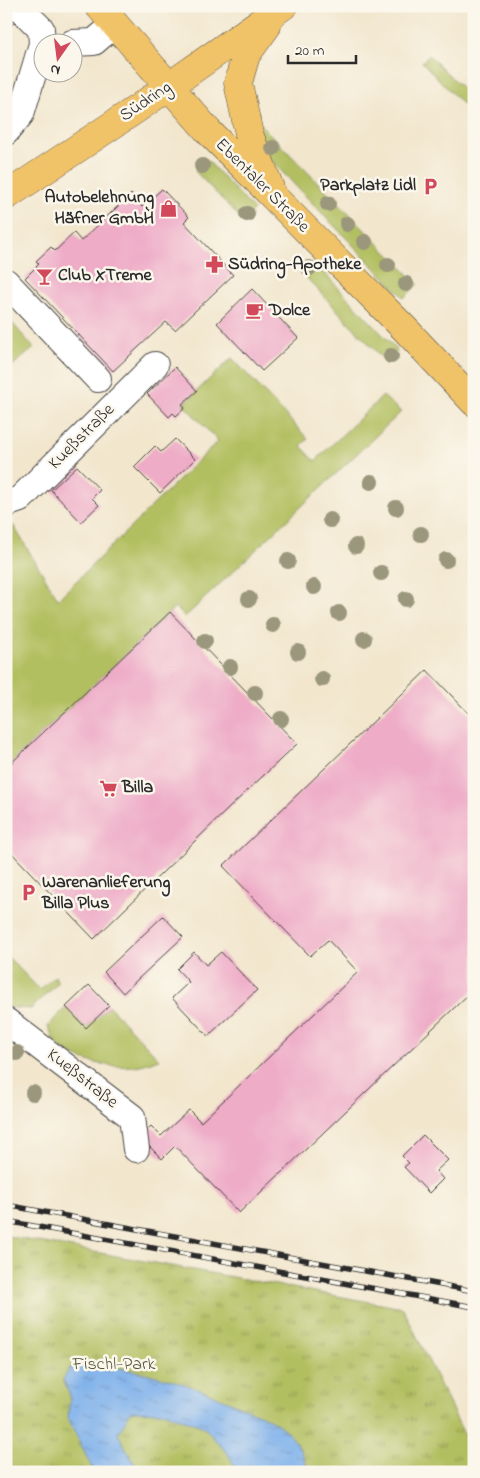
<svg xmlns="http://www.w3.org/2000/svg" width="480" height="1478" viewBox="0 0 480 1478" font-family="'Indie Flower',sans-serif">
<style>
.green{fill:#b2bf61;stroke:#6e7546}
.park{fill:url(#park-tufts);stroke:#6e7546}
.water{fill:url(#water-ripples);stroke:#556e8b}
.building{fill:#eeacc7}
.lines{fill:none;stroke-linecap:round;stroke-linejoin:round}
.minor-casing{stroke:#494743;stroke-width:28}
.major-casing{stroke:#494743;stroke-width:29}
.minor{stroke:#fff;stroke-width:26}
.major{stroke:#f1c369;stroke-width:28}
.rail-casing{stroke:#2b2b2b;stroke-width:5.5}
.rail{stroke:#fbf7ec;stroke-width:4;stroke-dasharray:11;stroke-linecap:butt}
.tree{fill:#9b977d}
.labels{text-anchor:middle;dominant-baseline:central;stroke-width:5;stroke-linejoin:round;paint-order:stroke}
.street-label{font-size:18px;fill:#2b2b2b;stroke:#fbf7ec}
.poi-label{font-size:18px;font-weight:bold;fill:#2b2b2b;stroke:#fbf7ec;text-anchor:start}
.park-label{font-size:18px;fill:#54573b;stroke:#fbf7ec}
</style>
<defs>
<pattern id="park-tufts" width="24" height="20" patternUnits="userSpaceOnUse" patternTransform="scale(1.25)"><rect width="24" height="20" fill="#b2bf61"/><path d="M3 7l-1-3M5 7V3M7 7l1-3M15 17l-1-3M17 17v-4M19 17l1-3" fill="none" stroke="#919b50"/></pattern>
<pattern id="water-ripples" width="26" height="14" patternUnits="userSpaceOnUse" patternTransform="scale(1.25)"><rect width="26" height="14" fill="#7fb1eb"/><path d="M2 4q2-2 4 0t4 0M15 11q2-2 4 0t4 0" fill="none" stroke="#6890bf"/></pattern>
</defs>
<rect width="100%" height="100%" fill="#fbf7ec"/>
<filter id="ink" filterUnits="userSpaceOnUse"><feTurbulence type="fractalNoise" baseFrequency=".02" numOctaves="2"/><feDisplacementMap in="SourceGraphic" scale="10" xChannelSelector="R" yChannelSelector="G"/><feConvolveMatrix kernelMatrix="1 2 1 2 8 2 1 2 1" color-interpolation-filters="sRGB"/></filter>
<filter id="wash" filterUnits="userSpaceOnUse"><feTurbulence type="fractalNoise" baseFrequency=".0096" numOctaves="4" result="noise"/><feDisplacementMap in="SourceGraphic" scale="20" xChannelSelector="R" yChannelSelector="G"/><feGaussianBlur stdDeviation="1.12" result="paint"/><feColorMatrix in="noise" values="0 0 0 0 0 0 0 0 0 0 0 0 0 0 0 0 0 1.4 0 .05"/><feComposite in="paint" operator="in"/></filter>
<g filter="url(#wash)">
<rect width="100%" height="100%" fill="#f2e6cd"/>
<!-- green -->
<path class="green" d="M429 55 474 100V116L422 62Z
M259 123 418 284 404 298 262 151Z
M207 160 254 210 243 221 195 171Z
M314 262 398 351 386 362 302 273Z
M6 316 34 348 6 371Z
M232 358 308 439 301 446 315 461 383 396 401 412 185 617 175 607 6 768V536L13 525 58 599 218 441 183 404Z
M6 955 40 990 55 976 58 983 31 1009 6 1007Z
M109 1006 159 1059C153 1061 146 1064 140 1065 116 1070 73 1062 56 1043 52 1039 51 1031 48 1026L66 1007 86 1028Z"/>
<!-- park -->
<path class="park" d="M6 1236 403 1308 474 1455V1472H6Z"/>
<!-- water -->
<path class="water" d="M95 1365C149 1371 190 1384 239 1406 251 1411 264 1415 274 1422 291 1432 306 1453 307 1472H238L228 1454 204 1427 164 1412 131 1411 118 1434 139 1472H94L68 1418 70 1396 63 1379 71 1367Z"/>
<g id="blocks">
<!-- building -->
<path class="building" d="M6 6H22L17 20 6 30Z
M162 189 189 217 184 222 233 275 175 330 166 322 113 371 25 278 39 264 36 261 51 247 55 251 74 233 81 241 131 194 142 207Z
M252 289 298 338 262 371 217 323Z
M175 367 197 391 182 404 185 408 176 416 173 413 169 417 147 394Z
M175 439 195 459 160 493 134 467 155 446 161 452Z
M77 466 100 490 92 498 99 505 81 522 51 490Z
M170 612 297 744 229 808 94 939 6 847V768Z
M427 670 474 719V989L239 1213 175 1146 162 1159 140 1137 151 1126 161 1136 189 1110 201 1122 358 972 328 940 310 956 223 866Z
M163 916 183 937 123 993 104 972Z
M194 952 206 965 221 952 257 990 208 1036 172 998 189 982 177 969Z
M89 985 109 1006 86 1028 66 1007Z
M423 1135 448 1160 436 1171 443 1179 429 1193 404 1167 409 1163 402 1156Z"/>
</g>
</g>
<g filter="url(#ink)">
<use href="#blocks" fill-opacity="0" stroke="#494743" stroke-width="1"/>
<g class="lines">
<defs>
<path id="minor" d="M20 8 41 29 42 44
M72 43 94 42 115 24
M6 132 21 114 42 44
M6 282 98 379
M6 504 20 499 155 365
M6 1021 132 1117 136 1149"/>
<path id="major" d="M99 6 209 132 405 329 474 402
M267 26 246 55 238 83 249 134 270 188
M6 196 138 108 283 6"/>
</defs>
<!-- minor casing -->
<use href="#minor" class="minor-casing"/>
<!-- major casing -->
<use href="#major" class="major-casing"/>
<!-- minor -->
<use href="#minor" class="minor"/>
<!-- major -->
<use href="#major" class="major"/>
<defs>
<path id="rail" d="M6 1205 474 1291
M6 1221 474 1307"/>
</defs>
<!-- rail casing -->
<use href="#rail" class="rail-casing"/>
<!-- rail -->
<use href="#rail" class="rail"/>
</g>
<!-- trees -->
<g class="tree">
<circle cx="273" cy="148" r="8"/>
<circle cx="202" cy="166" r="8"/>
<circle cx="328" cy="204" r="8"/>
<circle cx="247" cy="214" r="8"/>
<circle cx="347" cy="224" r="8"/>
<circle cx="365" cy="242" r="8"/>
<circle cx="388" cy="265" r="8"/>
<circle cx="309" cy="268" r="8"/>
<circle cx="406" cy="284" r="8"/>
<circle cx="391" cy="356" r="8"/>
<circle cx="371" cy="482" r="8"/>
<circle cx="396" cy="508" r="8"/>
<circle cx="330" cy="520" r="8"/>
<circle cx="421" cy="534" r="8"/>
<circle cx="356" cy="546" r="8"/>
<circle cx="446" cy="560" r="8"/>
<circle cx="288" cy="561" r="8"/>
<circle cx="381" cy="573" r="8"/>
<circle cx="314" cy="587" r="8"/>
<circle cx="249" cy="599" r="8"/>
<circle cx="406" cy="599" r="8"/>
<circle cx="339" cy="613" r="8"/>
<circle cx="273" cy="625" r="8"/>
<circle cx="364" cy="639" r="8"/>
<circle cx="205" cy="641" r="8"/>
<circle cx="298" cy="652" r="8"/>
<circle cx="230" cy="667" r="8"/>
<circle cx="322" cy="679" r="8"/>
<circle cx="255" cy="693" r="8"/>
<circle cx="281" cy="719" r="8"/>
<circle cx="17" cy="1053" r="8"/>
<circle cx="33" cy="1093" r="8"/>
</g>
</g>
<!-- icons -->
<defs>
<symbol id="parking-bare" viewBox="-9 -9 18 18"><path d="M-3.5-5.5H1a3.5 3.5 0 0 1 0 7H-1V5.5H-3.5ZM-1-3.4V-.6H.8a1.4 1.4 0 0 0 0-2.8Z" fill="#d1495b" stroke="#fbf7ec" stroke-width="2.5" paint-order="stroke"/></symbol>
<symbol id="shop-bare" viewBox="-9 -9 18 18"><path d="M-5-2.5h2.3a2.7 3.5 0 0 1 5.4 0H5L5.5 6h-11ZM-1.5-2.5h3a1.5 2.3 0 0 0-3 0Z" fill="#d1495b" stroke="#fbf7ec" stroke-width="2.5" paint-order="stroke"/></symbol>
<symbol id="pharmacy-bare" viewBox="-9 -9 18 18"><path d="M-2-6h4v4h4v4h-4v4h-4v-4h-4v-4h4Z" fill="#d1495b" stroke="#fbf7ec" stroke-width="2.5" paint-order="stroke"/></symbol>
<symbol id="bar-bare" viewBox="-9 -9 18 18"><path d="M-6-5H6L.8 .8V4.5H3.5V6h-7V4.5H-.8V.8Z" fill="#d1495b" stroke="#fbf7ec" stroke-width="2.5" paint-order="stroke"/></symbol>
<symbol id="cafe-bare" viewBox="-9 -9 18 18"><path d="M-5.5-4.5H6V0H3Q3 3.5 0 3.5H-2.5Q-5.5 3.5-5.5 0ZM3-3.2v2h1.7v-2ZM-6 4.5H4V6H-6Z" fill="#d1495b" stroke="#fbf7ec" stroke-width="2.5" paint-order="stroke"/></symbol>
<symbol id="supermarket-bare" viewBox="-9 -9 18 18"><path d="M-6-5.5h2.5l.6 2H6L4.5 2H-2.5L-4.4-4H-6ZM-1.5 3.2a1.3 1.3 0 1 0 .1 0ZM3 3.2a1.3 1.3 0 1 0 .1 0Z" fill="#d1495b" stroke="#fbf7ec" stroke-width="2.5" paint-order="stroke"/></symbol>
</defs>
<g fill-rule="evenodd">
<use href="#parking-bare" x="418" y="174" width="25" height="25"/>
<use href="#shop-bare" x="156" y="196" width="25" height="25"/>
<use href="#pharmacy-bare" x="202" y="252" width="25" height="25"/>
<use href="#bar-bare" x="32" y="264" width="25" height="25"/>
<use href="#cafe-bare" x="242" y="298" width="25" height="25"/>
<use href="#supermarket-bare" x="96" y="776" width="25" height="25"/>
<use href="#parking-bare" x="16" y="880" width="25" height="25"/>
</g>
<g class="labels">
<!-- street labels -->
<g class="street-label">
<text transform="translate(146 102) rotate(-34)">Südring</text>
<text transform="translate(262 186) rotate(45)">Ebentaler Straße</text>
<text transform="translate(82 437) rotate(-45)">Kueßstraße</text>
<text transform="translate(82 1079) rotate(38)">Kueßstraße</text>
</g>
<!-- poi labels -->
<g class="poi-label">
<text x="416" y="186" text-anchor="end">Parkplatz Lidl</text>
<text x="154" y="198" text-anchor="end">Autobelehnung<tspan x="154" dy="21">Häfner GmbH</tspan></text>
<text x="228" y="265">Südring-Apotheke</text>
<text x="58" y="276">Club XTreme</text>
<text x="269" y="311">Dolce</text>
<text x="122" y="788">Billa</text>
<text x="42" y="883">Warenanlieferung<tspan x="42" dy="21">Billa Plus</tspan></text>
</g>
<!-- park labels -->
<g class="park-label">
<text x="114" y="1365">Fischl-Park</text>
</g>
</g>
<!-- margin -->
<rect width="480" height="1478" fill="none" stroke="#fbf7ec" stroke-width="25"/>
<!-- north arrow -->
<g transform="translate(58 58) rotate(194)"><circle r="24" fill="#fbf7ec" stroke="#a8a59f"/>
<path d="M0-4L9 19L0 12L-9 19Z" fill="#d1495b"/>
<text y="-8" font-size="14" font-weight="bold" text-anchor="middle" fill="#2b2b2b">N</text>
</g>
<!-- scale -->
<path d="M288 55v8h68v-8" fill="none" stroke="#2b2b2b" stroke-width="2.5"/>
<text x="295" y="55" font-size="15" fill="#2b2b2b" stroke="#fbf7ec" stroke-width="4" paint-order="stroke">20 m</text>
</svg>
